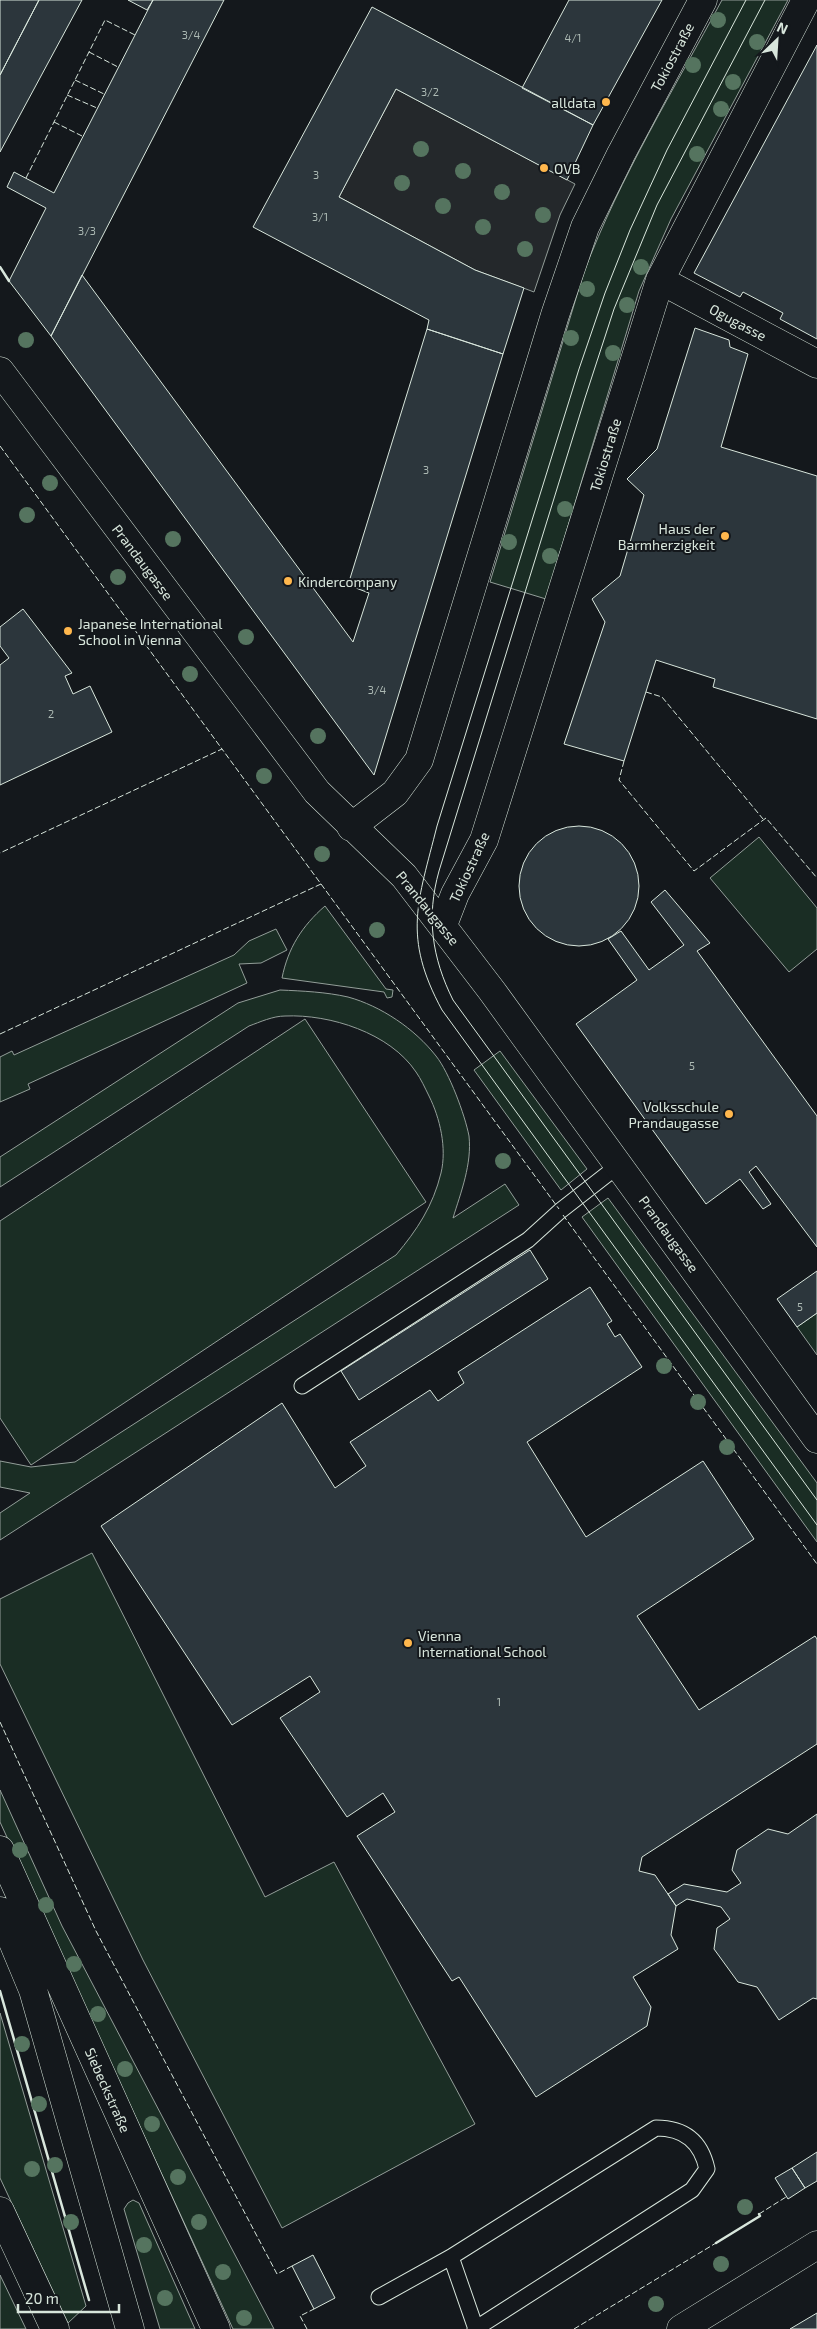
<svg xmlns="http://www.w3.org/2000/svg" width="817" height="2329" viewBox="0 0 817 2329" font-family="'Exo 2',sans-serif">
<style>
.green{fill:#1a2d24;stroke:#939e99}
.parking{fill:#24282b;stroke:#939e99}
.building{fill:#2c363c;stroke:#d8e6dc}
.lines{fill:none;stroke-linecap:round;stroke-linejoin:round}
.lane-casing{stroke:#d8e6dc;stroke-width:17}
.street-casing{stroke:#d8e6dc;stroke-width:29}
.primary-casing{stroke:#d8e6dc;stroke-width:29}
.lane{stroke:#14181c;stroke-width:15}
.street{stroke:#14181c;stroke-width:28}
.primary{stroke:#14181c;stroke-width:28}
.tram{stroke:#d8e6dc;stroke-width:1}
.fence{stroke:#d8e6dc;stroke-width:1;stroke-dasharray:6 2.5;stroke-linecap:butt}
.wall{stroke:#d8e6dc;stroke-width:2.5}
.tree{fill:#55745f}
.poi-dot{fill:#ffb74d;stroke:#14181c;stroke-width:2}
.labels{text-anchor:middle;dominant-baseline:central;stroke-width:4;stroke-linejoin:round;paint-order:stroke}
.number-label{font-size:11px;fill:#adbab4}
.street-label{font-size:14px;fill:#d8e6dc;stroke:#14181c}
.poi-label{font-size:14px;fill:#d8e6dc;stroke:#14181c;text-anchor:start}
</style>
<rect width="100%" height="100%" fill="#14181c"/>
<!-- green -->
<path class="green" d="M722 0H788L671 219 639 291 546 599 490 582 584 272C620 177 674 89 722 0Z
M759 837 817 908V949L789 972 710 878Z
M325 906 386 989 393 990 392 997 387 998 384 992 282 978C288 948 302 926 325 906Z
M276 929 287 950 261 963 239 964 247 983 28 1084 30 1089 0 1102V1057L12 1051 14 1055 234 955 249 941Z
M280 990C303 991 326 992 348 997 381 1006 415 1029 436 1056 449 1072 465 1115 469 1136 472 1164 461 1192 453 1218L505 1184 519 1205 0 1540V1513L30 1493 0 1487V1461L31 1467 75 1462 396 1255C417 1230 433 1206 441 1173 447 1148 440 1118 429 1096 425 1088 421 1079 416 1072 390 1033 330 1014 285 1016 273 1016 260 1022 249 1026L0 1187V1157L238 1003Z
M305 1019 426 1202 31 1465 0 1418V1221Z
M500 1051 587 1169 561 1190 474 1070Z
M608 1198 817 1483V1542L582 1217Z
M817 1313V1355L797 1327Z
M92 1553 265 1897 334 1862 475 2124 282 2228 143 1960 0 1664V1599Z
M0 1790 62 1926 274 2329H233L0 1822Z
M0 2013 86 2306 68 2323 0 2178Z
M133 2200 139 2203 195 2329H160L124 2209 128 2203Z
M0 2275 26 2329H0Z"/>
<!-- parking -->
<path class="parking" d="M396 89 575 184 560 215 534 292 475 270 339 197Z"/>
<!-- building -->
<path class="building" d="M0 0H39L0 75Z
M39 0H82L0 152V75Z
M128 0H153L147 10Z
M153 0H224L51 336 9 281 46 208 7 187 14 172 54 193Z
M569 0H662L593 125 522 88Z
M372 7 593 125 567 180 396 89 339 197 475 270 524 288 503 354 427 329 429 320 253 227Z
M817 45V339L780 319 783 313 743 292 740 297 694 273Z
M82 275 353 642 369 593 348 585 427 329 503 354 374 775 51 336Z
M695 328 729 340 730 347 748 354 721 447 817 476V719L713 687 715 679 656 660 624 761 564 744 605 622 592 599 620 576 644 495 627 479 657 449Z
M23 609 72 673 65 676 73 694 90 686 112 732 0 785V665L9 658 0 646V627Z
M519 886a60 60 0 1 1 120 0a60 60 0 1 1-120 0Z
M665 890 710 943 697 951 817 1116V1247L756 1166 749 1172 771 1204 763 1209 740 1179 706 1204 576 1024 637 980 608 939 621 931 649 970 684 945 651 902Z
M530 1250 548 1279 359 1400 341 1371Z
M817 1271V1313L797 1327 777 1299Z
M590 1287 612 1321 607 1324 615 1337 620 1334 642 1367 527 1442 586 1537 703 1461 754 1539 637 1616 699 1710 815 1636 817 1639V1744L642 1857 639 1871 655 1875 676 1906 671 1935 678 1949 633 1977 651 2007 647 2026 536 2097 459 1977 452 1981 357 1836 395 1812 383 1793 347 1817 280 1718 320 1692 310 1676 232 1725 101 1526 282 1403 335 1488 366 1466 350 1442 430 1390 438 1401 464 1383 458 1372Z
M817 1814V1999L813 1998 779 2020 757 1987 738 1982 714 1949 717 1928 730 1919 721 1907 687 1899 676 1906 668 1894 684 1884 727 1892 741 1883 732 1870 737 1850 768 1829 788 1834Z
M817 2152V2181L805 2188 792 2168Z
M792 2168 805 2188 788 2199 775 2178Z
M313 2255 335 2298 314 2309 292 2266Z
M817 2313V2329H790Z"/>
<g class="lines">
<defs>
<path id="lane" d="M302 1386 528 1240 560 1211 619 1165
M451 2257 476 2329
M379 2297 451 2257 656 2128C685 2128 701 2142 707 2169L692 2190 475 2329"/>
<path id="street" d="M660 280 817 364
M0 371 317 792 404 876 492 991 817 1439
M351 827 395 793 419 760 555 315 585 227 621 154 703 0
M443 925 455 894 484 840 660 280 806 0
M0 2211 55 2329
M681 2329 817 2245"/>
<path id="primary" d="M0 1850 216 2329
M0 1911 33 1990 130 2329"/>
</defs>
<!-- lane casing -->
<use href="#lane" class="lane-casing"/>
<!-- street casing -->
<use href="#street" class="street-casing"/>
<!-- primary casing -->
<use href="#primary" class="primary-casing"/>
<!-- lane -->
<use href="#lane" class="lane"/>
<!-- street -->
<use href="#street" class="street"/>
<!-- primary -->
<use href="#primary" class="primary"/>
<!-- tram -->
<path class="tram" d="M746 0 667 150 630 230 605 293 579 369 437 826C418 902 402 936 442 1010L817 1525
M765 0 657 205 614 309 585 398 439 871C426 917 432 958 453 1000L817 1500"/>
<!-- fence -->
<path class="fence" d="M89 52 118 67
M75 80 104 94
M67 95 97 108
M54 122 82 136
M26 178 105 20 135 35
M0 446 222 749 0 853
M646 692 662 697 763 819
M624 761 619 780 694 871 766 818 817 878
M321 884 559 1209
M0 1034 321 884 222 749
M563 1215 817 1564
M0 1722 96 1931 277 2274 292 2266
M759 2214 786 2197
M307 2329 300 2316 314 2309
M574 2329 716 2243"/>
<!-- wall -->
<path class="wall" d="M0 267 9 281
M0 1991 89 2300
M716 2243 760 2216 759 2214"/>
</g>
<!-- trees -->
<g class="tree">
<circle cx="718" cy="20" r="8"/>
<circle cx="757" cy="42" r="8"/>
<circle cx="693" cy="65" r="8"/>
<circle cx="733" cy="82" r="8"/>
<circle cx="721" cy="109" r="8"/>
<circle cx="421" cy="149" r="8"/>
<circle cx="697" cy="154" r="8"/>
<circle cx="463" cy="171" r="8"/>
<circle cx="402" cy="183" r="8"/>
<circle cx="502" cy="192" r="8"/>
<circle cx="443" cy="206" r="8"/>
<circle cx="543" cy="215" r="8"/>
<circle cx="483" cy="227" r="8"/>
<circle cx="525" cy="249" r="8"/>
<circle cx="641" cy="267" r="8"/>
<circle cx="587" cy="289" r="8"/>
<circle cx="627" cy="305" r="8"/>
<circle cx="571" cy="338" r="8"/>
<circle cx="26" cy="340" r="8"/>
<circle cx="613" cy="353" r="8"/>
<circle cx="50" cy="483" r="8"/>
<circle cx="565" cy="509" r="8"/>
<circle cx="27" cy="515" r="8"/>
<circle cx="173" cy="539" r="8"/>
<circle cx="509" cy="542" r="8"/>
<circle cx="550" cy="556" r="8"/>
<circle cx="118" cy="577" r="8"/>
<circle cx="246" cy="637" r="8"/>
<circle cx="190" cy="674" r="8"/>
<circle cx="318" cy="736" r="8"/>
<circle cx="264" cy="776" r="8"/>
<circle cx="322" cy="854" r="8"/>
<circle cx="377" cy="930" r="8"/>
<circle cx="503" cy="1161" r="8"/>
<circle cx="664" cy="1366" r="8"/>
<circle cx="698" cy="1402" r="8"/>
<circle cx="727" cy="1447" r="8"/>
<circle cx="20" cy="1850" r="8"/>
<circle cx="46" cy="1905" r="8"/>
<circle cx="74" cy="1964" r="8"/>
<circle cx="98" cy="2014" r="8"/>
<circle cx="22" cy="2044" r="8"/>
<circle cx="125" cy="2069" r="8"/>
<circle cx="39" cy="2104" r="8"/>
<circle cx="152" cy="2124" r="8"/>
<circle cx="55" cy="2165" r="8"/>
<circle cx="32" cy="2169" r="8"/>
<circle cx="178" cy="2177" r="8"/>
<circle cx="745" cy="2207" r="8"/>
<circle cx="71" cy="2222" r="8"/>
<circle cx="199" cy="2222" r="8"/>
<circle cx="144" cy="2245" r="8"/>
<circle cx="721" cy="2264" r="8"/>
<circle cx="223" cy="2272" r="8"/>
<circle cx="165" cy="2298" r="8"/>
<circle cx="656" cy="2304" r="8"/>
<circle cx="244" cy="2318" r="8"/>
</g>
<!-- markers -->
<g class="poi-dot">
<circle cx="606" cy="102" r="5"/>
<circle cx="544" cy="168" r="5"/>
<circle cx="725" cy="536" r="5"/>
<circle cx="288" cy="581" r="5"/>
<circle cx="68" cy="631" r="5"/>
<circle cx="729" cy="1114" r="5"/>
<circle cx="408" cy="1643" r="5"/>
</g>
<g class="labels">
<!-- number labels -->
<g class="number-label">
<text x="191" y="34">3/4</text>
<text x="573" y="37">4/1</text>
<text x="430" y="91">3/2</text>
<text x="316" y="174">3</text>
<text x="320" y="216">3/1</text>
<text x="87" y="230">3/3</text>
<text x="426" y="469">3</text>
<text x="377" y="689">3/4</text>
<text x="51" y="713">2</text>
<text x="692" y="1065">5</text>
<text x="800" y="1306">5</text>
<text x="499" y="1701">1</text>
</g>
<!-- street labels -->
<g class="street-label">
<text transform="translate(672 57) rotate(-62)">Tokiostraße</text>
<text transform="translate(738 322) rotate(28)">Ogugasse</text>
<text transform="translate(605 455) rotate(-73)">Tokiostraße</text>
<text transform="translate(143 562) rotate(53)">Prandaugasse</text>
<text transform="translate(469 867) rotate(-65)">Tokiostraße</text>
<text transform="translate(428 908) rotate(51)">Prandaugasse</text>
<text transform="translate(669 1234) rotate(54)">Prandaugasse</text>
<text transform="translate(108 2090) rotate(66)">Siebeckstraße</text>
</g>
<!-- poi labels -->
<g class="poi-label">
<text x="596" y="102" text-anchor="end">alldata</text>
<text x="554" y="168">OVB</text>
<text x="715" y="528" text-anchor="end">Haus der<tspan x="715" dy="16">Barmherzigkeit</tspan></text>
<text x="298" y="581">Kindercompany</text>
<text x="78" y="623">Japanese International<tspan x="78" dy="16">School in Vienna</tspan></text>
<text x="719" y="1106" text-anchor="end">Volksschule<tspan x="719" dy="16">Prandaugasse</tspan></text>
<text x="418" y="1635">Vienna<tspan x="418" dy="16">International School</tspan></text>
</g>
</g>
<!-- north arrow -->
<g transform="translate(777 40) rotate(25)" stroke="#14181c" stroke-width="4" paint-order="stroke">
<path d="M0-4L9 19L0 12L-9 19Z" fill="#d8e6dc"/>
<text y="-8" font-size="14" font-weight="bold" text-anchor="middle" fill="#d8e6dc">N</text>
</g>
<!-- scale -->
<path d="M18 2304v8h101v-8" fill="none" stroke="#d8e6dc" stroke-width="2.5"/>
<text x="25" y="2304" font-size="15" fill="#d8e6dc" stroke="#14181c" stroke-width="4" paint-order="stroke">20 m</text>
</svg>
